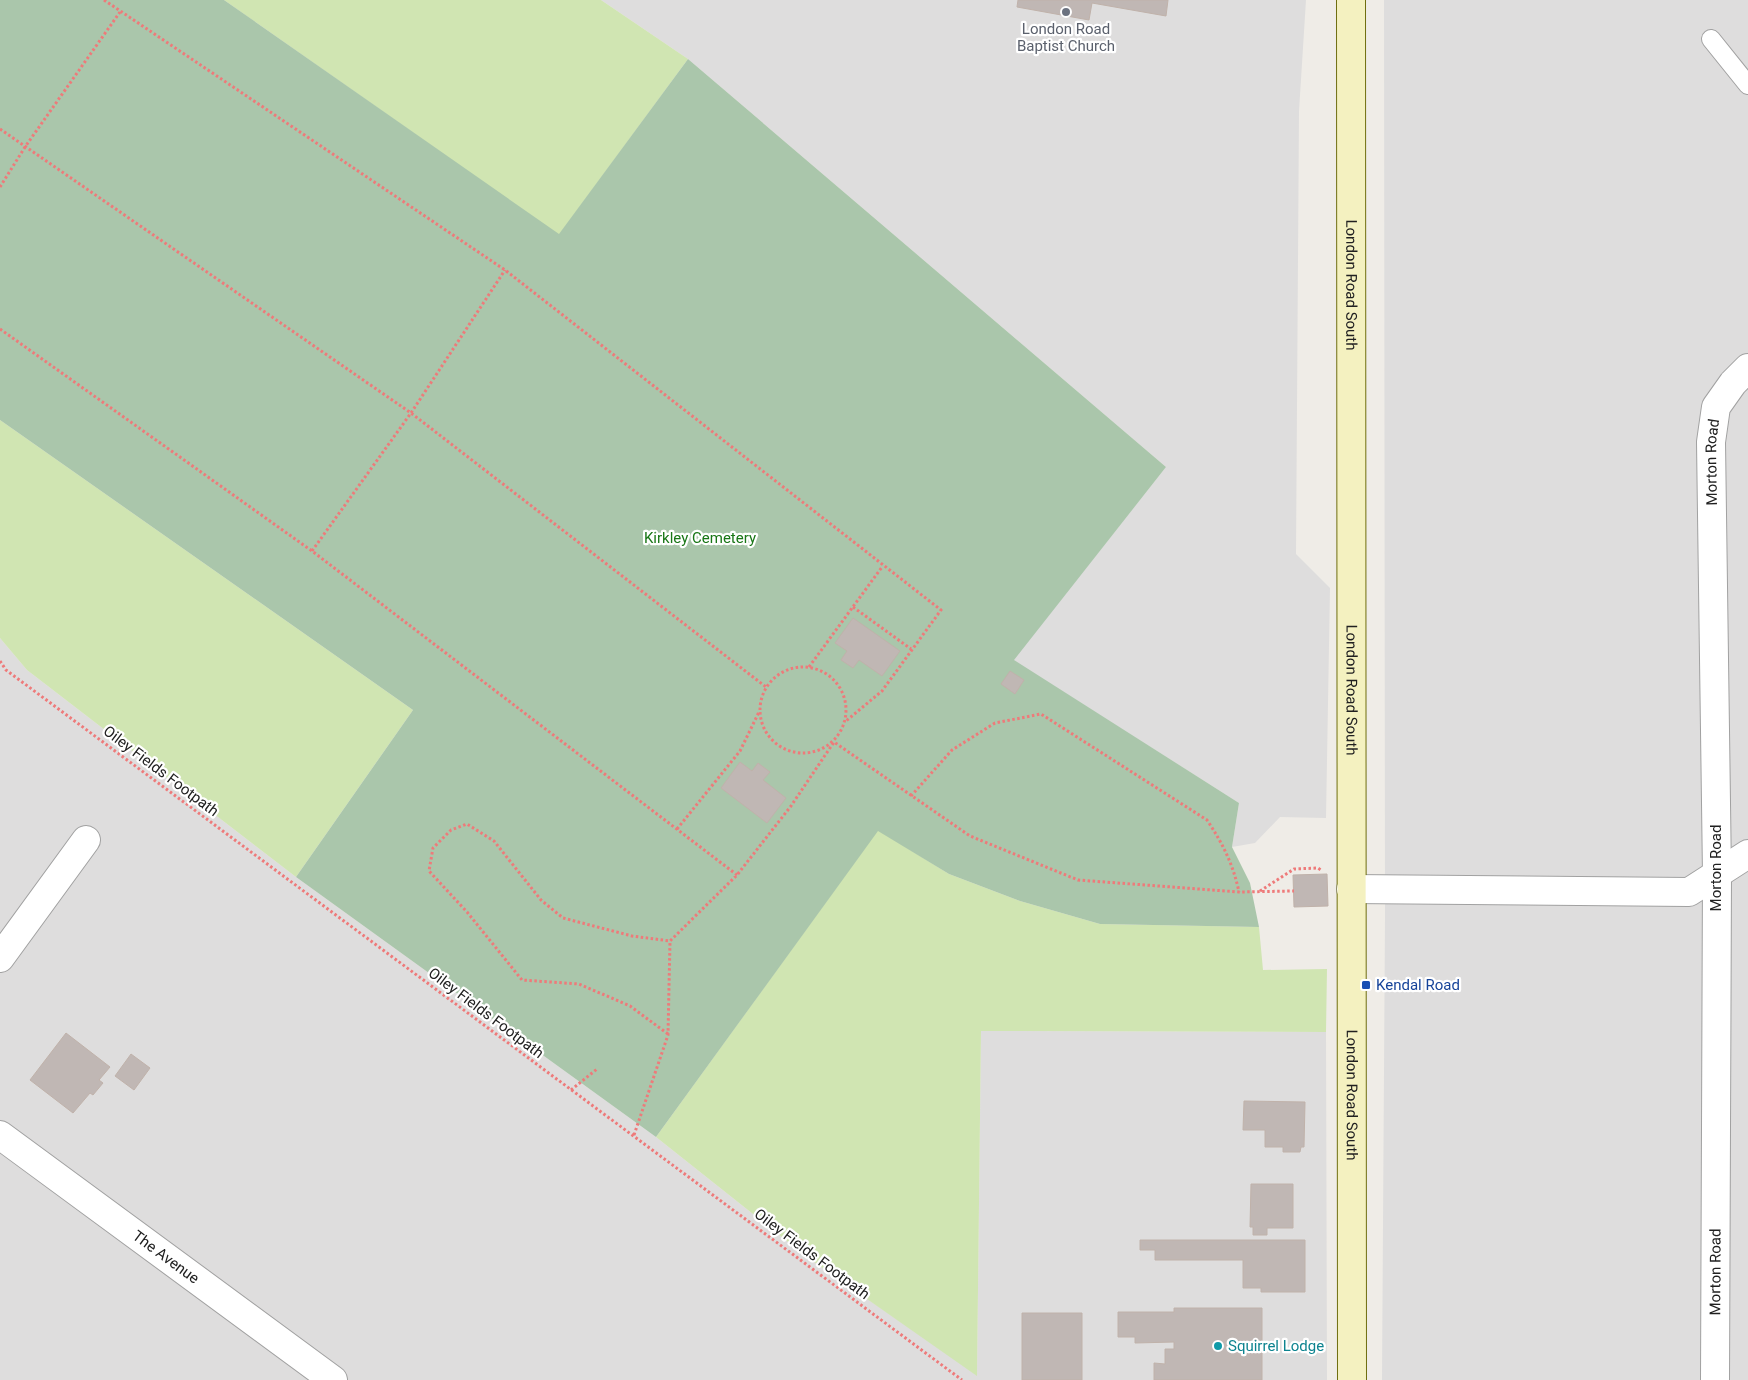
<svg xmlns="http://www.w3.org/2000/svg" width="1748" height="1380" viewBox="0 0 1748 1380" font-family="Roboto,sans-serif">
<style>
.residential{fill:#dedddd}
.grass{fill:#d0e5b2}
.cemetery{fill:#aac6ab}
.building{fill:#c0b7b4;stroke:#c0b2aa}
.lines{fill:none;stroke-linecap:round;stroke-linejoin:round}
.service-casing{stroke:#a1a1a1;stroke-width:20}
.minor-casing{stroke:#a1a1a1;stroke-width:30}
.secondary-casing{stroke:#6f6e0f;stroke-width:30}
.path{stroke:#ee7a7a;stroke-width:3;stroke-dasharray:2.5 2.5;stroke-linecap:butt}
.service{stroke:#fff;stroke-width:18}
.minor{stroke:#fff;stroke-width:28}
.secondary{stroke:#f4f1c0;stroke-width:28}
.worship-dot{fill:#6b7280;stroke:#fff;stroke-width:2}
.transit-dot{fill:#1a4fb4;stroke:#fff;stroke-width:2}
.culture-dot{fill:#0f9aa8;stroke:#fff;stroke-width:2}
.labels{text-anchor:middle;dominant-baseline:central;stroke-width:4.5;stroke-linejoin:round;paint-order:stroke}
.worship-label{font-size:15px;fill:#5b616d;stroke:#fff}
.street-label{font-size:15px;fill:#202020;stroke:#fff}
.park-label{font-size:15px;fill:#187616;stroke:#fff}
.transit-label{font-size:15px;fill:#164399;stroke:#fff;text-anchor:start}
.culture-label{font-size:15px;fill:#0d838f;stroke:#fff;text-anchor:start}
</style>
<rect width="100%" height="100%" fill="#efece7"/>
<!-- residential -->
<path class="residential" d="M601 0H1306L1299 111 1296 554 1330 588 1326 818 1280 817 1255 843 1232 847 1239 803 1013 660 1166 467 688 59Z
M1384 0H1748V1380H1382L1385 918Z
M0 638 27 670 296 877 656 1137 807 1257 977 1375 981 1031 1326 1032 1327 1380H0Z"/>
<!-- grass -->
<path class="grass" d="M224 0H601L688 59 559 235Z
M0 420 413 710 296 877 27 670 0 638Z
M878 830 949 874 1020 901 1100 924 1259 927 1263 970 1327 969 1326 1032 981 1031 977 1376 807 1257 656 1137Z"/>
<!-- cemetery -->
<path class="cemetery" d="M0 0H224L559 234 688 59 1166 467 1014 660 1239 803 1232 847 1250 883 1259 927 1100 924 1020 901 949 874 878 831 656 1137 296 877 413 710 0 420Z"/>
<!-- building -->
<path class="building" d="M1018 0H1168L1166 16 1092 3 1089 20 1017 7Z
M853 618 900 651 882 676 859 660 853 668 841 660 847 651 835 643Z
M1010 671 1024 680 1015 694 1001 684Z
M740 762 752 771 758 763 770 772 763 780 786 798 767 823 721 788Z
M1327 874 1328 906 1294 907 1293 875Z
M66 1033 110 1067 99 1080 103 1083 93 1095 90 1093 73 1113 30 1080Z
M131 1054 150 1068 134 1090 115 1076Z
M1244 1101 1305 1102 1304 1147H1301L1300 1152H1283V1147H1265V1130H1243Z
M1251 1184H1293V1228H1267V1235H1253V1227H1250Z
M1140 1240H1305V1292H1261V1288H1243V1260H1155V1250H1140Z
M1174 1308H1262V1380H1154V1363L1165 1364V1349H1174V1342L1135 1343V1337H1118V1312H1174Z
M1022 1313H1082V1380H1022Z"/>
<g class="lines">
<defs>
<path id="service" d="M1711 39 1748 85"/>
<g id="minor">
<path d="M1351 889 1689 892 1748 854"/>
<path d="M0 958 86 840"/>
<path id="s1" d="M0 1135 333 1380"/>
<path id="s2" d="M1715 1380 1717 875 1711 442 1716 407 1733 383 1748 368"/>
</g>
<g id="secondary">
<path id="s3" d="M1351 0 1352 1380"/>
</g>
</defs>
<!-- service casing -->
<use href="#service" class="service-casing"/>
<!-- minor casing -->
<use href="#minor" class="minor-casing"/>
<!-- secondary casing -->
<use href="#secondary" class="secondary-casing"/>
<!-- path -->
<path class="path" d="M104 0 505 270 941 610 882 691 846 721
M0 129 411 413 766 687
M0 187 25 147 120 12
M0 329 312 551 737 875
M312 551 411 413 505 270
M853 607 911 649
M0 661 6 670 962 1380
M809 667 882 567
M760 710a43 43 0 1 1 86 0a43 43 0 1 1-86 0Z
M911 796 952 750 995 723 1041 714 1207 820C1223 844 1233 864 1239 892
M677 829 740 751 759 712
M1260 891 1294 869 1318 868 1321 870
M668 1034 630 1006 579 984 522 980 467 912 429 871 433 848 451 830 467 824 494 841 541 900 563 918 632 936 670 941
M571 1090 597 1069
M634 1135 668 1035 670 941 737 875 791 806 834 742 970 836 1078 880 1239 892 1294 891"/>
<!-- service -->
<use href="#service" class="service"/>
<!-- minor -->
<use href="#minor" class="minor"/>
<!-- secondary -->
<use href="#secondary" class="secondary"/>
</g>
<!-- markers -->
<circle class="worship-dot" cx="1066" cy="12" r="5"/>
<rect class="transit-dot" x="1361" y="980" width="10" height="10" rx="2.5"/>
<circle class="culture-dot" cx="1218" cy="1346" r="5"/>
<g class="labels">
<!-- worship labels -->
<g class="worship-label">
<text x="1066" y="29">London Road<tspan x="1066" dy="17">Baptist Church</tspan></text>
</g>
<!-- street labels -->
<g class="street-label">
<text stroke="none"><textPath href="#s3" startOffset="285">London Road South</textPath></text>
<text stroke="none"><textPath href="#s2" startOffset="918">Morton Road</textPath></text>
<text stroke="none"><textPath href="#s3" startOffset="690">London Road South</textPath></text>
<text transform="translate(161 771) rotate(37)">Oiley Fields Footpath</text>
<text transform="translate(1716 868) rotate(-90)">Morton Road</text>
<text transform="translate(486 1013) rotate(37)">Oiley Fields Footpath</text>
<text stroke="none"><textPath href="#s3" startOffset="1095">London Road South</textPath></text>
<text transform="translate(812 1254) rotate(37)">Oiley Fields Footpath</text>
<text stroke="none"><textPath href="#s1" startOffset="206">The Avenue</textPath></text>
<text stroke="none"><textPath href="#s2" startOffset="108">Morton Road</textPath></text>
</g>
<!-- park labels -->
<g class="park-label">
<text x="700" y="538">Kirkley Cemetery</text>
</g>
<!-- transit labels -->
<g class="transit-label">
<text x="1376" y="985">Kendal Road</text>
</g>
<!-- culture labels -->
<g class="culture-label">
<text x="1228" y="1346">Squirrel Lodge</text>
</g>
</g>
</svg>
